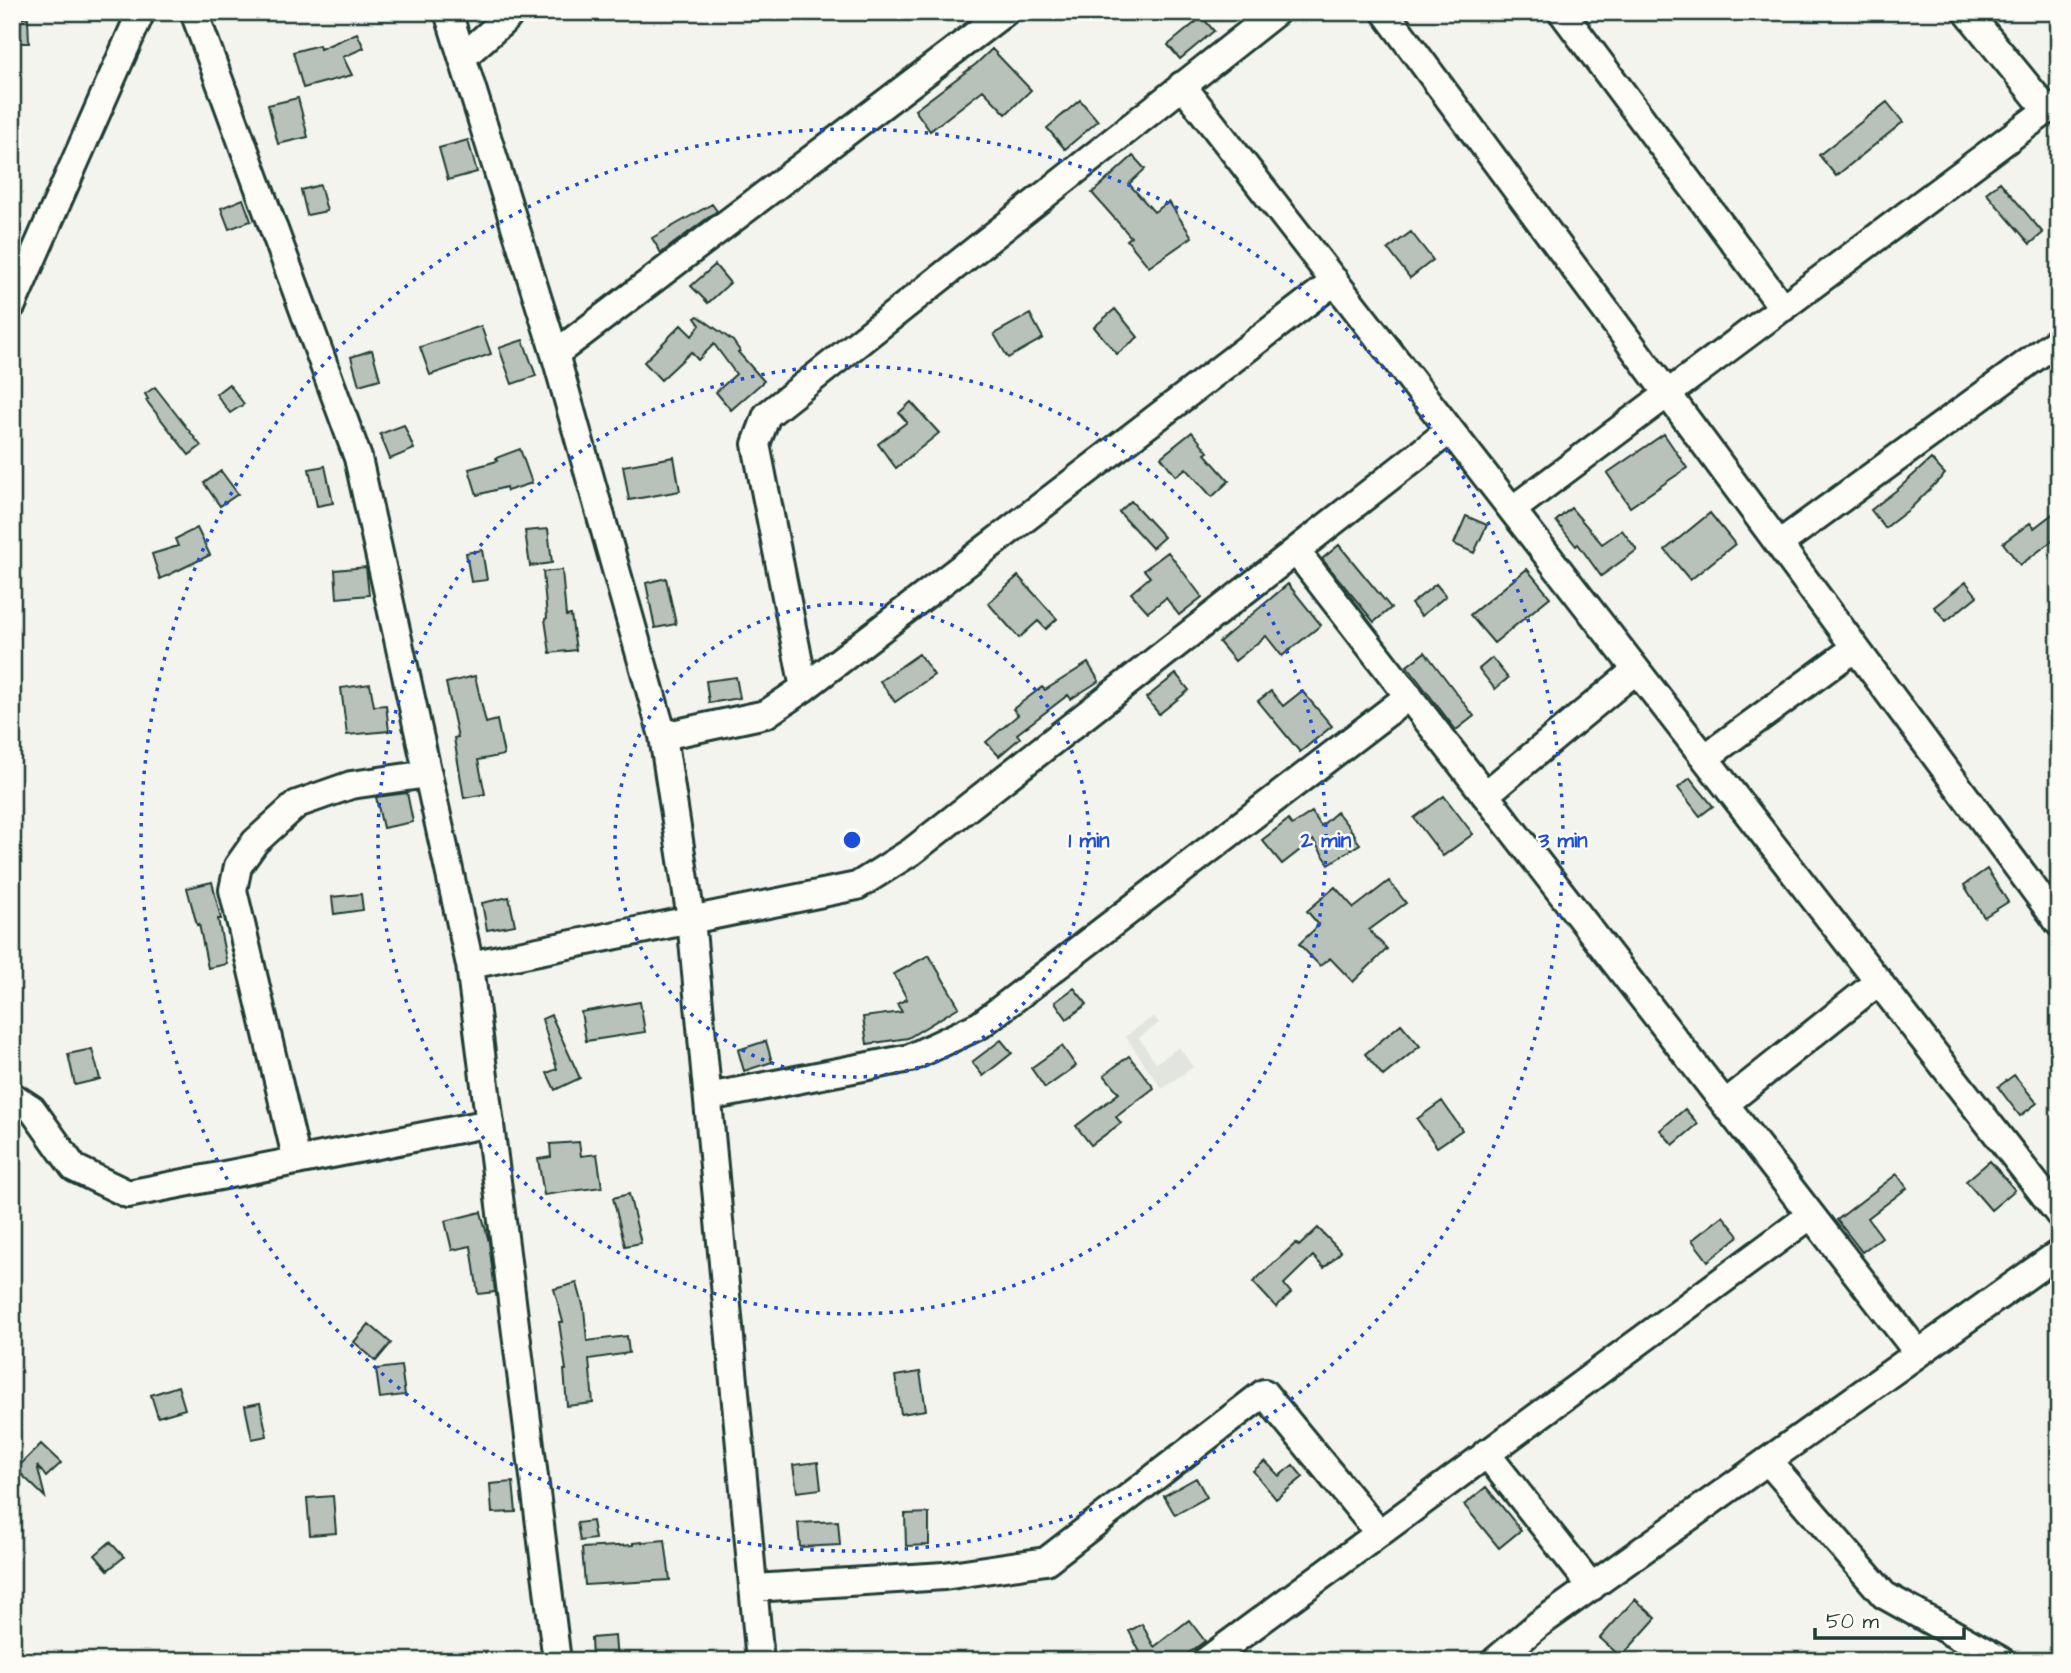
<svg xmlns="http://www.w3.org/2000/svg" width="2071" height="1673" viewBox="0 0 2071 1673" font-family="'Architects Daughter',sans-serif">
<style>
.built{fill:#e2e5df}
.building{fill:#b9c1bb;stroke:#1f3d34;stroke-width:2}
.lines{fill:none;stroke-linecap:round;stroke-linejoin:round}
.minor-casing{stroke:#1f3d34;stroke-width:32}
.minor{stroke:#fdfcf7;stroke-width:26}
.ring{fill:none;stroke:#1d4ed8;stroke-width:3.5;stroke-dasharray:3.5 7}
.centre{fill:#1d4ed8;stroke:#fdfcf7;stroke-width:3.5}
.ring-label{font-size:21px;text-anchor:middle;font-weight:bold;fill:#1d4ed8;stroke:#fdfcf7;stroke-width:5;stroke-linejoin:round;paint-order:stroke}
</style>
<rect width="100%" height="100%" fill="#f4f4ef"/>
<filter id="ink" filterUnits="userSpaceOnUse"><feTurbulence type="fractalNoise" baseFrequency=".0143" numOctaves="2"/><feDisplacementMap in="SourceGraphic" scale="14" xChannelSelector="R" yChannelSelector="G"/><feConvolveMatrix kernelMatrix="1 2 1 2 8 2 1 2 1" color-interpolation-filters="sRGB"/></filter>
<g filter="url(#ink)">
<!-- built -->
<path class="built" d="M1154 1016 1159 1023 1139 1038 1156 1063 1179 1047 1193 1067 1162 1089 1125 1036Z"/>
<!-- building -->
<path class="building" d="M1202 17 1214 31 1180 59 1168 45Z
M12 18H28L29 43H12Z
M357 33 364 48 343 57 352 75 303 88 293 52 319 45 320 49Z
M992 49 1031 90 1006 114 983 90 930 131 915 110 976 64Z
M298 98 308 137 278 144 268 105Z
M1080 100 1098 121 1065 149 1047 128Z
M1887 102 1903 122 1836 176 1819 155Z
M468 140 477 172 448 180 439 148Z
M1133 156 1145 169 1129 184 1154 212 1169 202 1192 237 1149 267 1127 240 1131 237 1092 193Z
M2000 182 2043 233 2030 244 1986 193Z
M320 185 327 211 307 215 301 190Z
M243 199 251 221 229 229 221 208Z
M712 204 717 211 661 253 652 238Z
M1411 232 1433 260 1410 278 1388 249Z
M715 265 730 283 708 303 691 286Z
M1115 309 1138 337 1117 354 1094 327Z
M1030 314 1043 338 1008 358 994 334Z
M698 316 733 341 740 351 738 352 764 381 731 410 716 392 736 374 714 344 698 360 691 352 661 380 644 362 681 325 692 336 700 325 695 318Z
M481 326 491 354 430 375 420 347Z
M523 340 536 376 512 384 499 348Z
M372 350 380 379 359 385 351 357Z
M229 384 244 404 230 413 216 394Z
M155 387 201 446 189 455 146 400 148 399 145 394Z
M911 402 939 433 896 468 878 444 907 422 899 413Z
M404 425 414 449 390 459 380 434Z
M1192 432 1208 452 1205 454 1229 481 1212 497 1186 468 1176 476 1161 457Z
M1664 434 1687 468 1630 507 1607 473Z
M520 449 532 483 507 491 506 487 477 495 469 469 497 461 496 458Z
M674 457 680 491 629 500 623 466Z
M1931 459 1945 474 1911 508 1885 528 1871 510 1898 489Z
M325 466 333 503 317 506 309 469Z
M221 471 238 494 220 506 204 483Z
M1131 501 1164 537 1152 548 1119 512Z
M1571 508 1602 544 1622 530 1637 550 1601 576 1578 544 1576 546 1556 521Z
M2059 509V536L2020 565 2003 543 2030 523 2034 528Z
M1710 513 1735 544 1690 580 1665 550Z
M1466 516 1487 525 1474 553 1454 544Z
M197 528 210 555 160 579 152 554 178 546 175 539Z
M548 529 552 563 530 566 525 531Z
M1339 545 1391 608 1374 622 1322 559Z
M482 550 487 580 471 582 466 553Z
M1168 552 1202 597 1179 615 1166 598 1148 612 1131 593 1150 577 1144 570Z
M366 567 369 595 337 598 335 570Z
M1527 569 1550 597 1494 643 1470 615Z
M562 570 566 616 571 615 576 650 550 653 545 619 547 618 543 572Z
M1018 576 1057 619 1046 629 1038 621 1019 638 988 603Z
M666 578 676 624 655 628 646 583Z
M1966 582 1977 596 1946 621 1934 607Z
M1288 584 1321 625 1282 656 1266 636 1235 661 1219 642Z
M1436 584 1446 596 1421 616 1411 604Z
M1425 652 1474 716 1456 730 1407 666Z
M919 654 934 675 895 702 880 681Z
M1492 658 1508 678 1495 689 1479 669Z
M1088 663 1099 681 1071 699 1068 695 1017 734 1020 738 999 756 986 742 1018 715 1013 709 1042 687 1045 690Z
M1176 674 1189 690 1159 714 1146 698Z
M475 676 486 723 497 720 504 755 478 760 485 794 464 798 454 738 458 737 446 683Z
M736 677 740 698 709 703 706 681Z
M370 684 374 706 386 705 389 731 347 735 341 688Z
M1271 691 1283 706 1302 691 1332 726 1300 752 1258 701Z
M1690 778 1713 806 1700 816 1678 788Z
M407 793 413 822 383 828 376 797Z
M1444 796 1473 834 1443 856 1414 818Z
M1312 812 1321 826 1337 812 1355 835 1354 836 1360 844 1329 864 1313 840 1282 864 1262 840 1288 820 1292 825Z
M1987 869 2008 902 1984 917 1964 885Z
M1389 881 1406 903 1369 930 1387 949 1353 982 1330 958 1320 966 1299 944 1319 925 1307 911 1335 887 1354 908Z
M212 882 221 919H218L227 964 208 968 199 924 197 925 187 888Z
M361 894 363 910 334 914 332 897Z
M509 897 515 925 487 930 482 903Z
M929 955 959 1007 908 1038 867 1044 863 1017 902 1012 897 1004 907 999 894 974Z
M1074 988 1087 1004 1067 1019 1055 1002Z
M640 1002 645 1032 586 1041 581 1012Z
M551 1015 580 1078 555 1090 547 1073 557 1069 542 1019Z
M1401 1024 1420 1046 1383 1076 1365 1054Z
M1001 1040 1012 1053 983 1076 972 1062Z
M766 1041 772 1062 744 1071 738 1050Z
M1062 1046 1076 1066 1045 1088 1031 1068Z
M92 1049 100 1079 75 1085 68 1054Z
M1129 1056 1154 1088 1116 1117 1121 1123 1091 1145 1076 1126 1119 1093 1104 1075Z
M2014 1075 2037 1103 2020 1116 1998 1087Z
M1442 1101 1462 1130 1437 1147 1417 1119Z
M1685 1109 1698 1124 1673 1145 1660 1130Z
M579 1142 581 1156 597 1154 602 1187 544 1195 538 1159 551 1157 550 1144Z
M1990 1161 2015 1190 1991 1210 1966 1181Z
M1897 1174 1907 1188 1868 1218 1882 1237 1862 1252 1837 1220Z
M629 1194 641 1243 625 1246 613 1198Z
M481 1212 489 1242 495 1292 478 1294 471 1246 452 1250 445 1221Z
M1723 1216 1739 1236 1708 1261 1692 1240Z
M1318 1228 1341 1252 1324 1268 1313 1256 1284 1284 1291 1293 1276 1307 1253 1282 1296 1243 1299 1246Z
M577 1283 584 1309 587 1341 627 1336 629 1353 589 1359 593 1403 567 1406 564 1370H566L559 1322H563L554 1289Z
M369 1324 391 1343 376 1361 354 1342Z
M401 1366 405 1395 380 1398 376 1369Z
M920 1372 926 1410 901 1414 895 1376Z
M178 1386 185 1409 158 1417 151 1395Z
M260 1403 267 1436 252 1439 245 1406Z
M41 1444 61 1463 46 1477 37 1465 45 1497 16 1469Z
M1265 1461 1279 1476 1293 1465 1303 1477 1276 1499 1253 1471Z
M818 1462 821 1489 797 1492 793 1465Z
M1196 1478 1207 1497 1175 1515 1164 1496Z
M513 1482 516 1512 492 1513 490 1484Z
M1486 1487 1521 1530 1499 1548 1464 1505Z
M333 1496 336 1533 310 1535 307 1498Z
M929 1513V1545L906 1546 905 1514Z
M592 1521 595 1539 580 1541 577 1523Z
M838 1521 840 1545 800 1547 798 1523Z
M665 1540 670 1580 585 1585 582 1548 633 1545V1543Z
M110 1542 124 1557 108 1570 95 1555Z
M1635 1599 1656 1618 1621 1657 1600 1638Z
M1189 1620 1205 1641 1178 1661H1136L1142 1656 1129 1631 1142 1624 1154 1647Z
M615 1636 617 1661H592L591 1638Z"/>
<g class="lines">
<defs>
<path id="minor" d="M194 12 358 458 470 965 557 1661
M448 12 555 354 663 736 691 919 760 1661
M1385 12 2059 923
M1562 12 1783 308
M1967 12 2047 110
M463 57 507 18 511 12
M1182 85 2059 1214
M12 305 141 12
M555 354 1005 12
M1512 510 2047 110 2059 105
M1779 544 2059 340
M1296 551 1918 1353
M804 688 756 444 767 415 1276 12
M663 736 766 714 804 688 1335 281
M1706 757 1855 648
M1485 795 1636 670
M470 965 857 886 911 852 1450 430
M12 1096 32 1109 74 1168 128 1194 490 1123
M708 1097 910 1058 980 1025 1409 696
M1725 1104 1879 981
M297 1161 233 890 238 866 255 842 297 804 351 785 428 774
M1486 1453 1592 1587
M1768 1461 1884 1595 2002 1661
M753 1588 944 1576 1046 1561 1264 1393 1379 1533
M1206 1661 1811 1215
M1495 1661 1539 1624 2059 1253"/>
</defs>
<!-- minor casing -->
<use href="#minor" class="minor-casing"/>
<!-- minor -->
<use href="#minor" class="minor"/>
</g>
</g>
<!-- distance rings -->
<g class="ring">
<circle cx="852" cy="840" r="237"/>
<circle cx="852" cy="840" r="474"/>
<circle cx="852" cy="840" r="711"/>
</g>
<circle cx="852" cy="840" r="10" class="centre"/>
<g class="ring-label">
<text x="1089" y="847">1 min</text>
<text x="1326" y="847">2 min</text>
<text x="1563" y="847">3 min</text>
</g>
<!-- margin -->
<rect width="2071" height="1673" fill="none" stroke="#fdfcf7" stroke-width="42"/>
<rect x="21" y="21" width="2029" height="1631" fill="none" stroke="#1f3d34" stroke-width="2.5" filter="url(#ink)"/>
<!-- scale -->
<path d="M1815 1628v10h149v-10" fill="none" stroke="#1f3d34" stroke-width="3.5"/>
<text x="1826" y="1628" font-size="21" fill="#1f3d34" stroke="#fdfcf7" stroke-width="5" paint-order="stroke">50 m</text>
</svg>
